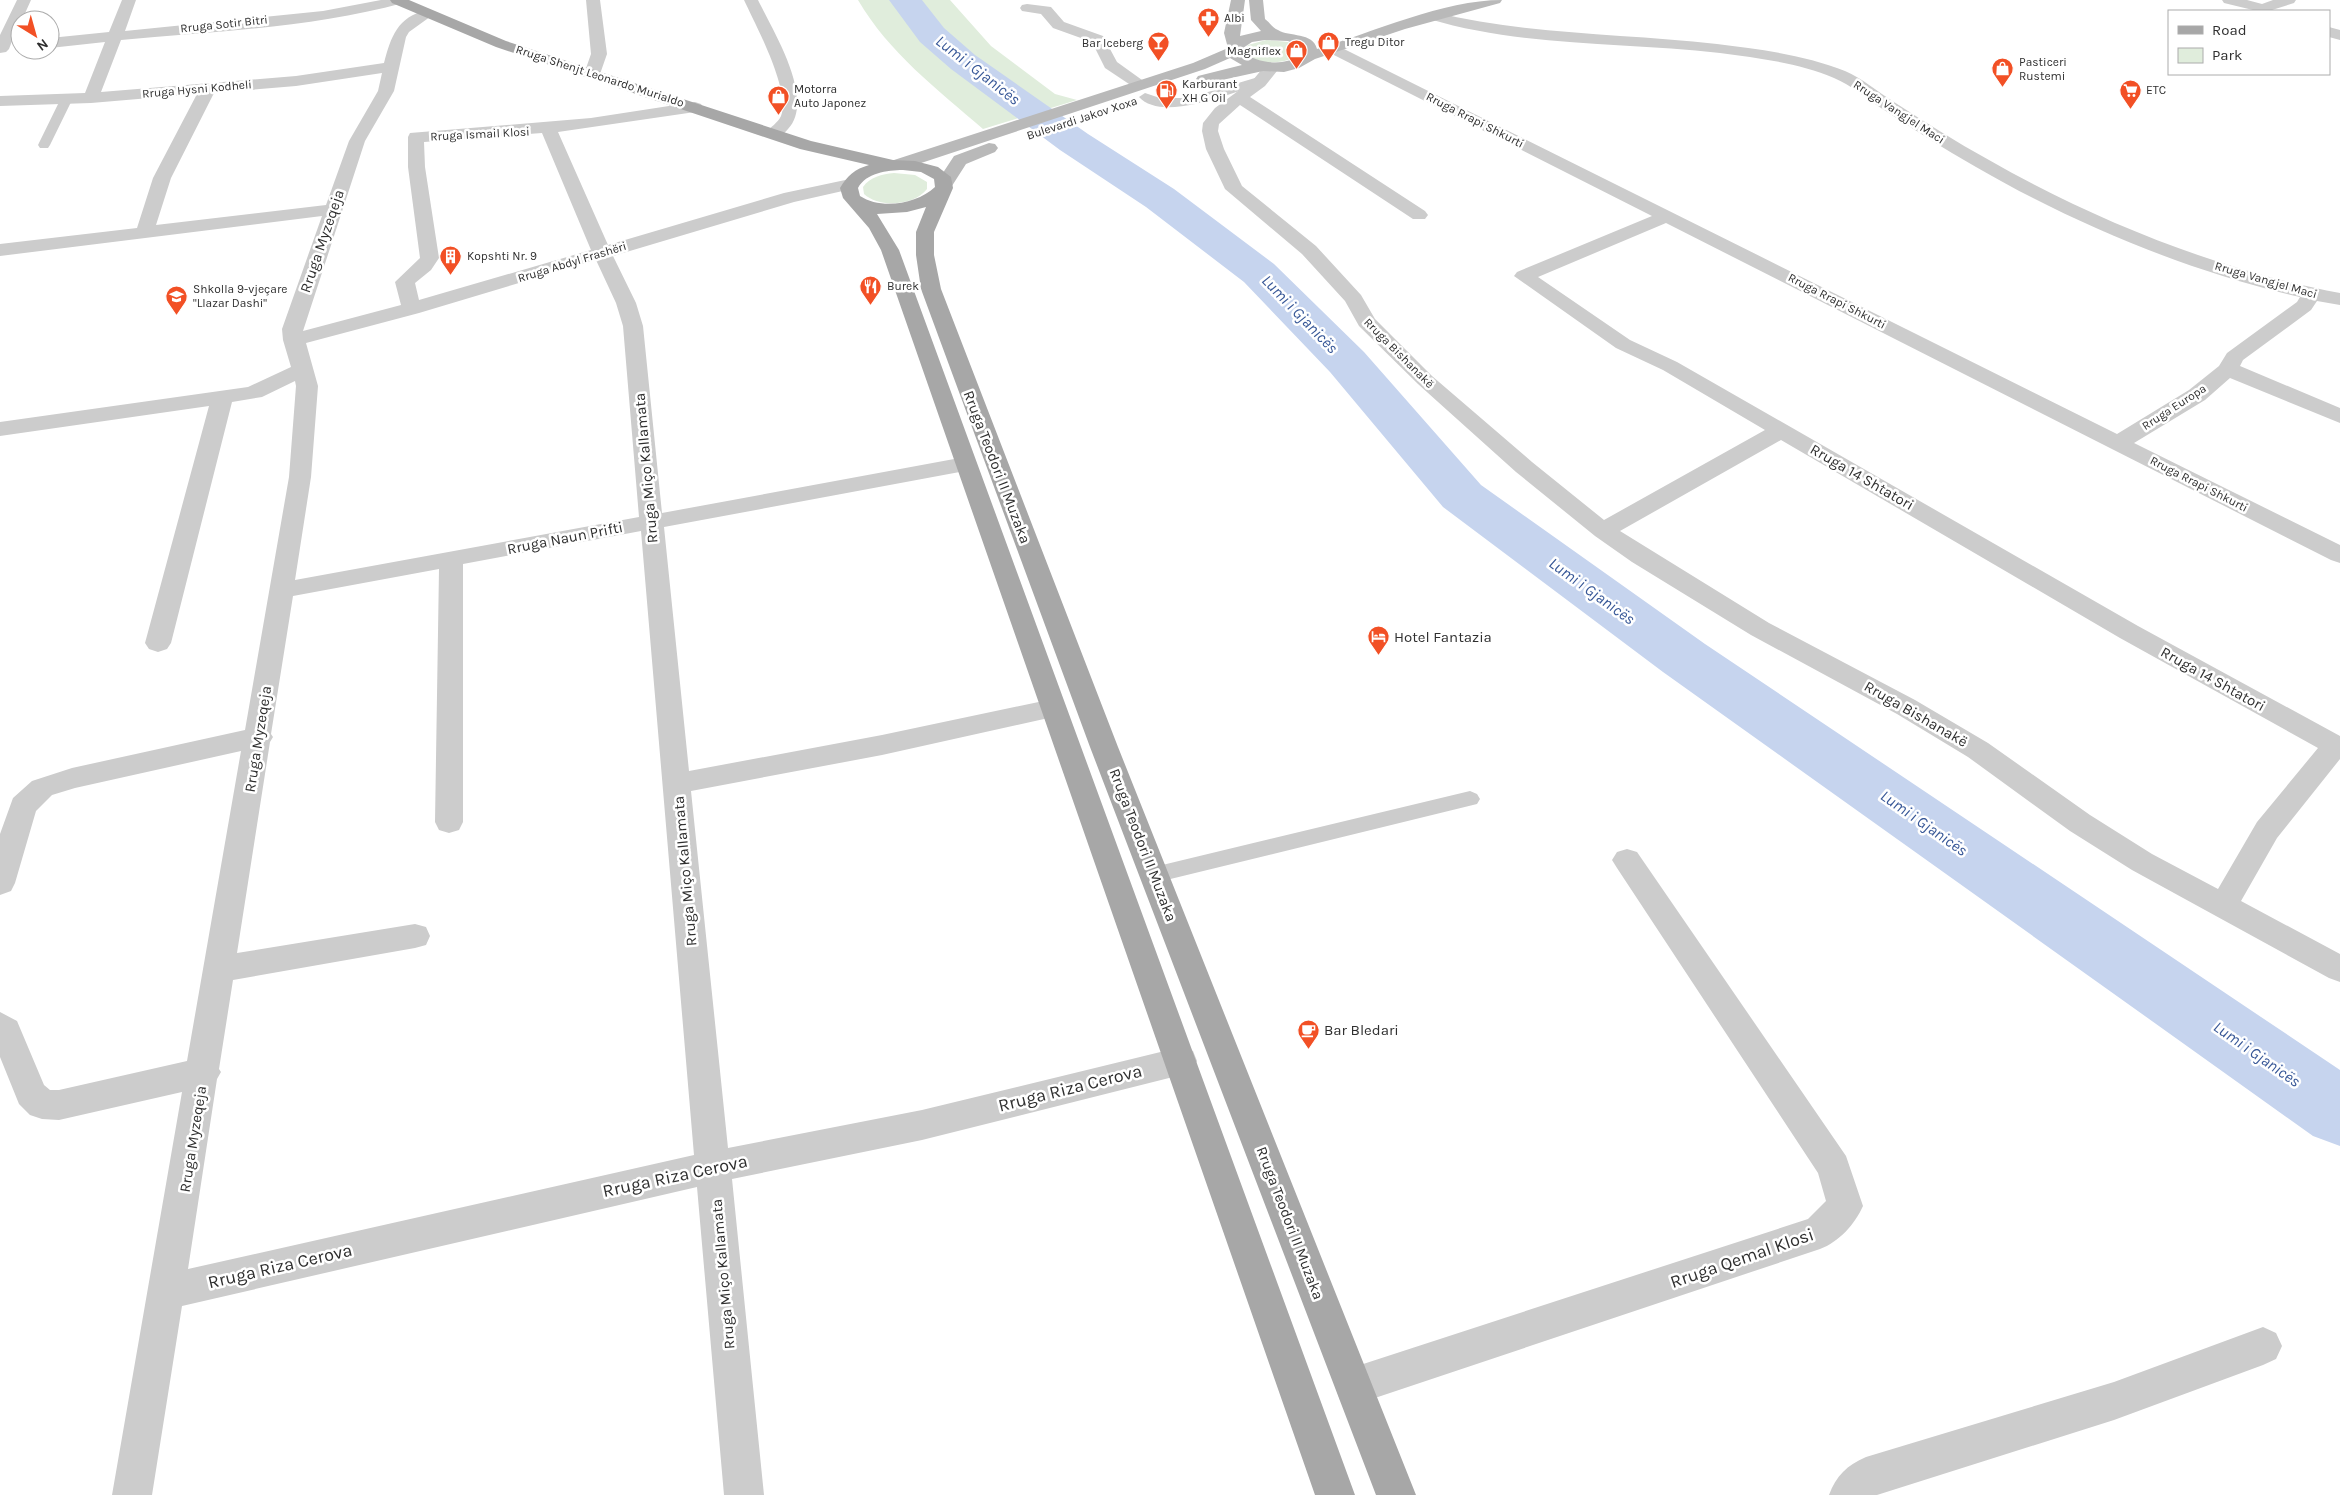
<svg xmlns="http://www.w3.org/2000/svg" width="2340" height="1495" viewBox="0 0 2340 1495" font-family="Karla,sans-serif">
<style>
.green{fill:#e0eddc}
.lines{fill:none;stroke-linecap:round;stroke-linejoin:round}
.river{fill:#c6d4ee;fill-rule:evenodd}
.lane{fill:#ccc;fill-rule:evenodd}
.street{fill:#ccc;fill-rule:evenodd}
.secondary{fill:#b9b9b9;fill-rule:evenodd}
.primary{fill:#a7a7a7;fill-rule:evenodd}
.labels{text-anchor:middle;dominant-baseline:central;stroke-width:5;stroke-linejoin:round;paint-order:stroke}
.far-poi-label{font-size:12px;fill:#2f2f2f;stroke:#fff;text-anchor:start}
.far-street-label{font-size:12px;fill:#2f2f2f;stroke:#fff}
.street-label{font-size:15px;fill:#2f2f2f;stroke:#fff}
.poi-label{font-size:15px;fill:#2f2f2f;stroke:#fff;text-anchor:start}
.water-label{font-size:16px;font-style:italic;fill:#375797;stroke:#fff}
.near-street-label{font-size:18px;fill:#2f2f2f;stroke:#fff}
</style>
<rect width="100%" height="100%" fill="#fff"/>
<!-- green -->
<path class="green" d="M858 0H950L991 46 1055 94 1077 100 983 129C937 89 889 53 858 0Z
M1266 40 1288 42 1299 48V54C1286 65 1256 66 1244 52L1248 45Z
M894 173 915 175 927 182V189C914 206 879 208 864 194L863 187C870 177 882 174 894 173Z"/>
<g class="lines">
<!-- river -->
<path class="river" d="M889 0H922L944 28 975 55 1088 134 1174 189 1274 264 1364 352 1481 485 1705 644 2340 1070V1146L2313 1136 1663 672 1443 507 1330 372 1244 282 1146 207 1060 150 951 69 920 42Z"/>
<!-- lane -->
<path class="lane" d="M1265 75 1269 76V80C1241 90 1163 124 1139 97L1145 93 1160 98H1188Z
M67 94 73 98 50 145 48 148H40L38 145 61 98Z
M1470 791 1477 794 1480 799 1477 804 1154 883 1146 881 1143 875 1146 869 1154 867Z"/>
<!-- street -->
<path class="street" d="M17 0H31L22 20H20L9 49 6 52 0 53V35Z
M122 0H136L125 31 323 11 381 0H405L403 3C312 28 215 31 121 40L101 92 296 76 384 63C391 37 397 17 427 10L434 14 409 32 406 37 394 91 365 141 303 331 401 305 395 282 420 258 408 167V137L410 133 591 118 695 102 701 104 703 107 701 110 695 112 558 132 608 245 784 193 850 179 856 180 859 184 856 188 794 202 613 256 636 303 643 326 662 513 965 457 973 459 976 464 973 469 965 471 664 527 689 771 882 735 1053 699 1062 701 1066 708 1062 715 882 755 691 791 728 1148 922 1110 1181 1047 1193 1051 1197 1061 1193 1071 1181 1075 922 1140 732 1179 764 1495H724L697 1187 182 1306 152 1495H112L182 1092 59 1120 42 1119 30 1115 19 1104 0 1057V1012L17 1021 44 1085 50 1090H59L187 1061 241 751 75 788 52 795 36 811 15 883 11 891 0 895V834L13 798 32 781 72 768 245 730 289 477 296 386 295 381 262 397 232 402 171 643 167 649 158 652 149 649 145 643 209 406 0 436V422L248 387 291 367 283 340 282 329 322 216 0 256V244L137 228 153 178 197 94 91 103 0 106V96L85 93 105 42 50 48V38L109 32ZM382 73 378 91 349 141 326 205 156 225 171 178 214 93 296 86ZM542 133 591 250 419 300 415 283 431 270 439 258 425 167 424 142ZM596 260 616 303 623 326 639 517 295 580 311 477 318 386 306 343 419 313ZM641 531 694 1155 188 1269 217 1079 221 1072 219 1069 233 980 415 948 426 945 430 936 426 927 415 924 237 953 270 742 273 737 271 734 293 596 439 569 435 822 439 830 449 833 459 830 463 822V564Z
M586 0H600L607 54 600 74 592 79 584 74 591 54Z
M744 0H758C773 31 816 99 788 129 782 136 777 139 768 137L766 133C770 127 778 123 781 116 791 90 755 24 744 0Z
M2222 0H2247L2262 4 2273 0H2296L2294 3 2272 10 2273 11H2257L2224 3Z
M1027 4 1051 7 1064 22 1103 36 1117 62 1149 85 1147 88H1135L1105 68 1092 42 1053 28 1041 14 1022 11 1020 8 1022 5Z
M1434 12C1527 35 1622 33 1717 44 1759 49 1805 55 1845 71 1862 78 1878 92 1894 102 1925 122 1956 142 1989 160 2094 220 2220 271 2340 293V305L2317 301 2311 310 2243 360 2240 366 2340 408V423L2230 378 2205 400 2134 443 2340 545V563L2331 560 1666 223 1538 277 1630 340 1677 362 2138 626 2340 736V759L2277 838 2241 901 2340 954V982L2329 978 2132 870 2070 831 1968 757 1897 714 1751 635 1632 562 1595 536 1516 472 1418 384 1359 326 1345 301 1302 254 1225 189 1206 149 1202 131 1203 123 1215 108 1253 80 1267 63H1279L1281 66 1265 86 1250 97 1425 211 1428 215 1425 219H1413L1240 105 1219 124 1218 131 1224 149 1242 186 1316 246 1361 295 1375 319 1432 376 1532 462 1604 520 1765 430 1663 370 1616 348 1514 276 1517 272 1652 216 1328 52 1325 49 1328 46H1338L2117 434 2189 390 2219 366 2227 353 2297 302 2300 297C2190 272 2074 224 1976 167 1944 149 1912 128 1881 108 1866 98 1851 85 1834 78 1799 63 1758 58 1720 53 1623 42 1523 47 1429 19L1427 16 1429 13ZM1781 440 2120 638 2318 748 2257 822 2218 889 2152 854 2090 815 1988 743 1915 700 1769 623 1620 531Z
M2329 27 2340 30V40L2329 37Z
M1627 849 1637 852 1846 1156 1863 1206C1855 1224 1839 1242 1820 1249L1354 1405 1340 1400 1335 1386 1340 1372 1354 1367 1808 1219 1826 1201 1818 1173 1617 868 1612 860 1617 852Z
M2263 1327 2276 1333 2282 1346 2276 1359 2263 1365 2114 1420 1877 1495H1829C1836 1476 1847 1465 1866 1457L2114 1382Z"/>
<!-- secondary -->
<path class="secondary" d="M1231 0H1245L1240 36 1261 31 1251 20 1249 0H1263L1265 19C1269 22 1273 28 1278 30 1289 37 1313 32 1317 49 1374 32 1443 0 1502 0L1500 3 1405 29 1315 59 1299 68 1284 72 1263 71 1204 84 1196 79 1198 76 1242 65 1230 58 1205 69 903 169H891L888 165 891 161 1193 63 1228 48 1224 33ZM1265 40 1288 41 1302 48V54C1284 67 1260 64 1242 52L1243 48 1252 42Z
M989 143 995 144 998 148 995 152 966 164 950 189H938L935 185 954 156Z"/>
<!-- primary -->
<path class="primary" d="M390 0H409L506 41 811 141 893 160 915 161 938 167 951 177 953 188 934 232V255L941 289 1118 747 1416 1495H1376L1090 747 921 289 916 255V232L926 207 907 212 877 214 899 250 1355 1495H1315L881 250 869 228 843 198 840 188C847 176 855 169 869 165L800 149 496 47 392 3ZM903 170 921 172 934 179 935 187C917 204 881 210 860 196L858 188C866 173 887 170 903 170Z"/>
</g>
<!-- icons -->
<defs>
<symbol id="pharmacy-pin" viewBox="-11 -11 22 30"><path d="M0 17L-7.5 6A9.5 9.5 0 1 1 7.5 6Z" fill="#f25025" stroke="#fff"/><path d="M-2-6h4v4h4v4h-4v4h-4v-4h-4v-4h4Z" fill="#fff"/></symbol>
<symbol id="shop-pin" viewBox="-11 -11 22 30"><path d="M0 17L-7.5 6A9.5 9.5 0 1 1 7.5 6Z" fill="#f25025" stroke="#fff"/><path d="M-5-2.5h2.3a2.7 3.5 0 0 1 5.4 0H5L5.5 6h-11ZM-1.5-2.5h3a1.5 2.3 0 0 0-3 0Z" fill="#fff"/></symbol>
<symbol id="bar-pin" viewBox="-11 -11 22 30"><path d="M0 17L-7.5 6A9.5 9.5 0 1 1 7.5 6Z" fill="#f25025" stroke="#fff"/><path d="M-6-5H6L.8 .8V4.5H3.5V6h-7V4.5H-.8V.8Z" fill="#fff"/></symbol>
<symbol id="supermarket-pin" viewBox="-11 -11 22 30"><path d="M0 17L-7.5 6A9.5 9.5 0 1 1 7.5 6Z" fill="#f25025" stroke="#fff"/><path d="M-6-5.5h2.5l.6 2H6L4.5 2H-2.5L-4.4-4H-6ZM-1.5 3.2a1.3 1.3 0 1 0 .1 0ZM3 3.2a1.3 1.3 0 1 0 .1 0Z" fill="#fff"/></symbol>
<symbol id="fuel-pin" viewBox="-11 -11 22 30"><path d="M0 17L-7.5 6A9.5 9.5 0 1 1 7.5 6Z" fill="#f25025" stroke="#fff"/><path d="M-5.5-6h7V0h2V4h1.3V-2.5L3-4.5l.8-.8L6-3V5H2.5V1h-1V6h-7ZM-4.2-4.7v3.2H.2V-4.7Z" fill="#fff"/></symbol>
<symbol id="building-pin" viewBox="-11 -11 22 30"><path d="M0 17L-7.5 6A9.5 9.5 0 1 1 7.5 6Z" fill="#f25025" stroke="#fff"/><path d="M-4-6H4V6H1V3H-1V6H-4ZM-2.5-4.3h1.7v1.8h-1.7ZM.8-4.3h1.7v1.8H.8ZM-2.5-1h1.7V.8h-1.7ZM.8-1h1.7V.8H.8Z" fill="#fff"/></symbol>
<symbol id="restaurant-pin" viewBox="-11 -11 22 30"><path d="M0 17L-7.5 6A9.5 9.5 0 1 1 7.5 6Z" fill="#f25025" stroke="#fff"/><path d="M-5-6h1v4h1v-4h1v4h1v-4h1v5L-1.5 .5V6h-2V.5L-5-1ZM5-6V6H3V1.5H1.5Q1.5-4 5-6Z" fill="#fff"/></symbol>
<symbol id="school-pin" viewBox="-11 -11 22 30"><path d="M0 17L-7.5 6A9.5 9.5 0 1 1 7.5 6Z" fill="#f25025" stroke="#fff"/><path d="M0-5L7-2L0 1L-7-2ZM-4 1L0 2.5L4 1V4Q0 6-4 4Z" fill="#fff"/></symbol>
<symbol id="hotel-pin" viewBox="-11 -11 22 30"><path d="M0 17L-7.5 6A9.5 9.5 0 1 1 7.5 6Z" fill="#f25025" stroke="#fff"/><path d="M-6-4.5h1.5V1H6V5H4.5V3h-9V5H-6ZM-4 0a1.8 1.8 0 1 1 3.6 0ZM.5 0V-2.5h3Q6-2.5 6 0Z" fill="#fff"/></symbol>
<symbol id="cafe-pin" viewBox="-11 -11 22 30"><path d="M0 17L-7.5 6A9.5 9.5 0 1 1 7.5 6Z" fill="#f25025" stroke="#fff"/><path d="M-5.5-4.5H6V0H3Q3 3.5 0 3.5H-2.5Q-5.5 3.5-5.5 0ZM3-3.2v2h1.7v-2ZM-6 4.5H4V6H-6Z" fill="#fff"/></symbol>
</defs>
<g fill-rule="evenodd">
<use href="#pharmacy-pin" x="1196" y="6" width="25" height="34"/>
<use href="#shop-pin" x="1316" y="30" width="25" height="34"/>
<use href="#bar-pin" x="1146" y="30" width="25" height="34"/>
<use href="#shop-pin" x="1284" y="38" width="25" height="34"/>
<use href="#shop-pin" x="1990" y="56" width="25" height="34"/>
<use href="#supermarket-pin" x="2118" y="78" width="25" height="34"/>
<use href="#fuel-pin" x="1154" y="78" width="25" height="34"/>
<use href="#shop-pin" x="766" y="84" width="25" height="34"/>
<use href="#building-pin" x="438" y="244" width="25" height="34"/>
<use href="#restaurant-pin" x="858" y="274" width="25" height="34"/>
<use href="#school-pin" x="164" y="284" width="25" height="34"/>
<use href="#hotel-pin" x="1366" y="624" width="25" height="34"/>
<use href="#cafe-pin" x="1296" y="1018" width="25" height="34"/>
</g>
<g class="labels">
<!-- far-poi labels -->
<g class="far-poi-label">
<text x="1224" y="18">Albi</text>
<text x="1345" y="42">Tregu Ditor</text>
<text x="1143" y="43" text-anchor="end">Bar Iceberg</text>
<text x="1281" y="51" text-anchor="end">Magniflex</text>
<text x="2019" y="62">Pasticeri<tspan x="2019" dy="14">Rustemi</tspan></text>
<text x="1182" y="84">Karburant<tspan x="1182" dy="14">XH G Oil</tspan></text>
<text x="794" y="89">Motorra<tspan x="794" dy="14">Auto Japonez</tspan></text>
<text x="2146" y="90">ETC</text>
<text x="467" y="256">Kopshti Nr. 9</text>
<text x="887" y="286">Burek</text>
<text x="193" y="289">Shkolla 9-vjeçare<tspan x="193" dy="14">"Llazar Dashi"</tspan></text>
</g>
<!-- far-street labels -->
<g class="far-street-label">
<text transform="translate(224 24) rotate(-6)">Rruga Sotir Bitri</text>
<text transform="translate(600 76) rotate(18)">Rruga Shenjt Leonardo Murialdo</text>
<text transform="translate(197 89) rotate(-5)">Rruga Hysni Kodheli</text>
<text transform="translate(1899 112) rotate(33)">Rruga Vangjel Maci</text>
<text transform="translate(1082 118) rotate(-18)">Bulevardi Jakov Xoxa</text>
<text transform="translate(1475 120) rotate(27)">Rruga Rrapi Shkurti</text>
<text transform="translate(480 134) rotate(-3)">Rruga Ismail Klosi</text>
<text transform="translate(572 262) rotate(-17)">Rruga Abdyl Frashëri</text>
<text transform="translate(2266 280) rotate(16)">Rruga Vangjel Maci</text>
<text transform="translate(1837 301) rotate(27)">Rruga Rrapi Shkurti</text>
<text transform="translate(1399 353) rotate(45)">Rruga Bishanakë</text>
<text transform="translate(2174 407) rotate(-33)">Rruga Europa</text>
<text transform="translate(2199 484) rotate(27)">Rruga Rrapi Shkurti</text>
</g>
<!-- street labels -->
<g class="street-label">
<text transform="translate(322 241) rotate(-71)">Rruga Myzeqeja</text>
<text transform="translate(997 467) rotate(69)">Rruga Teodori II Muzaka</text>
<text transform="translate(646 468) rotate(-95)">Rruga Miço Kallamata</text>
<text transform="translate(1862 477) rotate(30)">Rruga 14 Shtatori</text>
<text transform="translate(565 538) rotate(-11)">Rruga Naun Prifti</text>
<text transform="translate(2213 679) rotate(29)">Rruga 14 Shtatori</text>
<text transform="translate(1916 714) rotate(30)">Rruga Bishanakë</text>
<text transform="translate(258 739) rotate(-81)">Rruga Myzeqeja</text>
<text transform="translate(1143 845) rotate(69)">Rruga Teodori II Muzaka</text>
<text transform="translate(685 871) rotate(-95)">Rruga Miço Kallamata</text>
<text transform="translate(193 1139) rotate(-81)">Rruga Myzeqeja</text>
<text transform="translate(1290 1223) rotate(69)">Rruga Teodori II Muzaka</text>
<text transform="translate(723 1274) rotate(-95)">Rruga Miço Kallamata</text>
</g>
<!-- poi labels -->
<g class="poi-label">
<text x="1394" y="637">Hotel Fantazia</text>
<text x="1324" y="1030">Bar Bledari</text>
</g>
<!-- water labels -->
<g class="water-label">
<text transform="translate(978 70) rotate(38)">Lumi i Gjanicës</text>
<text transform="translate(1300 314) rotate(46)">Lumi i Gjanicës</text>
<text transform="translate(1592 591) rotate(36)">Lumi i Gjanicës</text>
<text transform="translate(1924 823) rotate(35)">Lumi i Gjanicës</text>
<text transform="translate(2257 1054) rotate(35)">Lumi i Gjanicës</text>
</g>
<!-- near-street labels -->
<g class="near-street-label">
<text transform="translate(1070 1088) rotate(-14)">Rruga Riza Cerova</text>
<text transform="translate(675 1176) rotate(-12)">Rruga Riza Cerova</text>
<text transform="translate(1742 1258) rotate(-19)">Rruga Qemal Klosi</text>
<text transform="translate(280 1266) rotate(-13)">Rruga Riza Cerova</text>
</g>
</g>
<!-- legend -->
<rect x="2168" y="10" width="162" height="65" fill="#ffffff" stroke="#acacac"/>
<rect x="2178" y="26" width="25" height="8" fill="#a7a7a7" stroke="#acacac"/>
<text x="2212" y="35" font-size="15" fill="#2f2f2f">Road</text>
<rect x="2178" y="48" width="25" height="15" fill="#e0eddc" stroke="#acacac"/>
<text x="2212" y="60" font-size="15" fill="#2f2f2f">Park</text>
<!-- north arrow -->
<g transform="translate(35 35) rotate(143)"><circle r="24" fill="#ffffff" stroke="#acacac"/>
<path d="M0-4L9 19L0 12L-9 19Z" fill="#f25025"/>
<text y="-8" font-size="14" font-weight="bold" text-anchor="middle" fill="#2f2f2f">N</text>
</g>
</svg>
